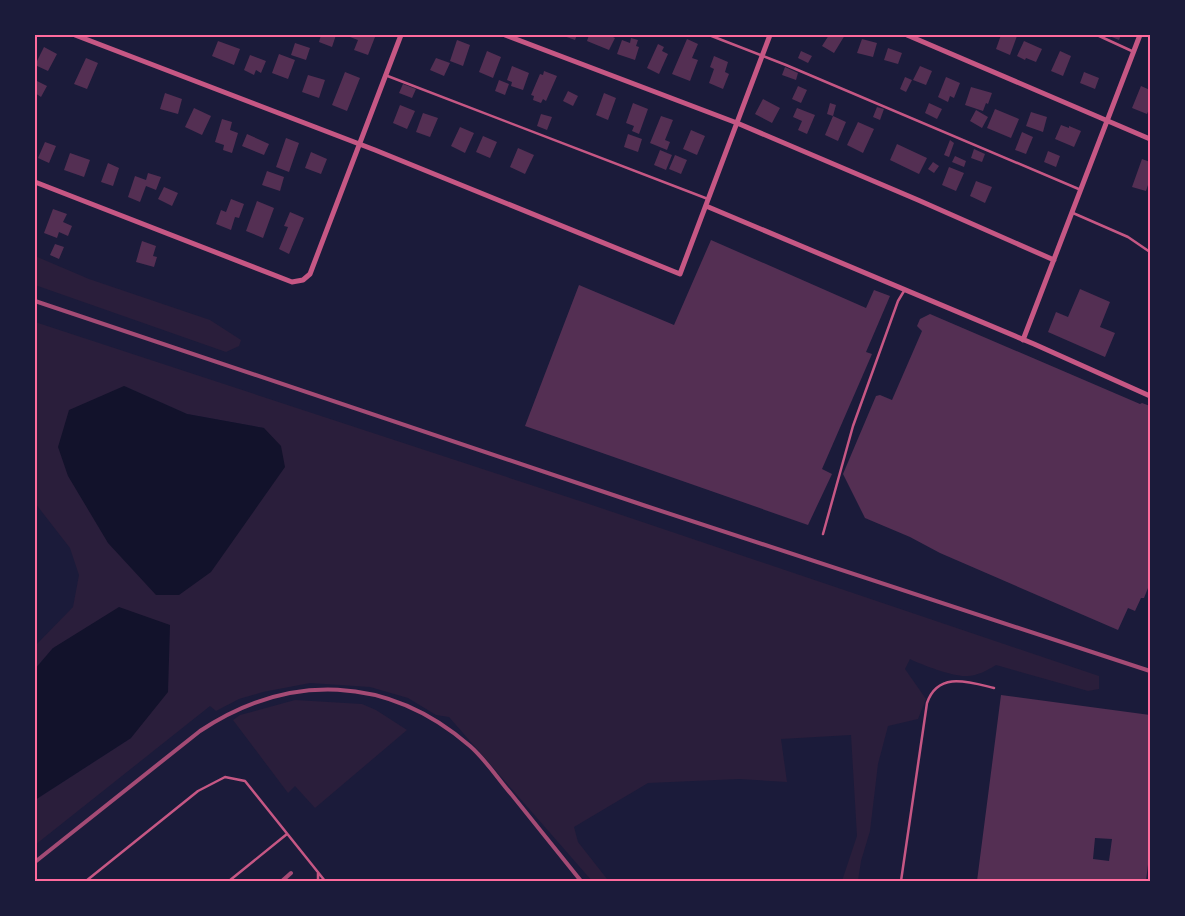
<svg xmlns="http://www.w3.org/2000/svg" width="1185" height="916" viewBox="0 0 1185 916" font-family="'Alegreya Sans',sans-serif">
<style>
.green{fill:#2a1e3b;fill-rule:evenodd}
.water{fill:#12122b}
.building{fill:#542f53;fill-rule:evenodd}
.lines{fill:none;stroke-linecap:round;stroke-linejoin:round}
.service{stroke:#c65784;stroke-width:2.5}
.minor{stroke:#c65784;stroke-width:5}
.rail{stroke:#a44b75;stroke-width:4}
.neatline{fill:none;stroke:#ff6b9d;stroke-width:2}
</style>
<rect width="100%" height="100%" fill="#1b1b3a"/>
<!-- green -->
<path class="green" d="M35 256 89 279 210 320 241 340 239 346 226 352 35 285Z
M35 322 589 504 1099 676V689L1088 691 996 665C988 670 977 676 967 676 954 677 922 665 910 659L905 669 926 699 918 719 888 726 878 764 870 831 861 861 858 881H842L857 836 851 735 781 739 787 782 739 779 648 783 574 827 578 842 607 879 605 881H592L449 717 436 715 408 698 370 687 310 683 263 692 239 699 216 711 210 706 35 845V800L131 738 53 648 35 669V646L73 607 79 575 70 548 35 503ZM124 386 187 414 264 428 68 476Z
M295 700 362 704 376 710 407 730 315 808 295 786 288 793 233 720 240 715Z"/>
<!-- water -->
<path class="water" d="M124 386 187 414 264 428 281 446 285 467 211 572 179 595H156L108 543 68 476 58 447 69 410Z
M119 607 170 625 168 692 131 738 35 800V669L53 648Z"/>
<!-- building -->
<path class="building" d="M321 35H336L332 47 319 42Z
M351 35H370L375 37 368 55 354 50 358 40 350 37Z
M561 35H577L575 40Z
M589 35H609L615 38 609 50 587 41Z
M829 35H845L834 53 822 46Z
M1001 35 1017 36 1010 55 996 49Z
M1107 35H1121L1119 40Z
M631 38 638 40 636 46 639 47 635 60 617 54 622 40 630 43Z
M687 39 698 44 692 58 698 60 690 81 672 74Z
M862 39 877 43 873 57 857 53Z
M457 40 470 45 463 66 450 61Z
M218 41 240 49 234 65 212 56Z
M1024 41 1042 49 1036 62 1026 58 1025 60 1017 56Z
M295 43 310 48 306 60 291 55Z
M658 44 664 47 662 51 668 54 659 74 647 68Z
M44 47 57 54 48 71 35 65Z
M888 48 902 53 898 64 884 60Z
M487 51 501 57 493 78 479 72Z
M801 51 812 56 808 63 798 58Z
M1060 51 1071 56 1063 76 1051 71Z
M279 54 295 60 288 79 272 73Z
M250 55 266 61 261 73 256 70 254 75 244 70Z
M714 56 728 62 725 72 729 74 723 89 709 83 714 69 710 67Z
M86 58 98 63 87 89 74 84Z
M436 58 450 63 444 76 430 70Z
M512 66 529 73 523 90 511 86 512 82 507 80Z
M920 66 932 71 926 85 913 80Z
M785 67 798 73 796 80 782 75Z
M544 71 557 76 546 101 543 99 541 103 533 100 534 96 531 95 540 74 543 75Z
M345 72 360 78 347 111 332 105Z
M1084 72 1099 78 1095 89 1080 83Z
M308 75 325 80 319 98 302 92Z
M905 77 912 80 906 92 900 89Z
M946 77 960 83 954 98 950 96 948 102 938 97Z
M35 80 47 86 41 97 35 93Z
M499 80 509 84 505 95 495 91Z
M403 84 416 89 412 98 399 93Z
M798 86 807 90 801 103 792 99Z
M1141 86 1150 90V107L1147 114 1132 108Z
M971 87 992 93 988 104 986 103 983 111 965 105Z
M568 91 578 96 573 106 563 101Z
M165 93 182 99 178 114 160 109Z
M604 93 616 98 608 120 596 115Z
M763 99 780 108 772 123 755 114Z
M633 103 648 109 639 134 632 131 634 126 626 123Z
M830 103 836 105 833 116 827 114Z
M929 103 942 109 937 119 925 113Z
M400 105 415 111 407 129 393 123Z
M877 107 884 109 880 120 873 117Z
M194 108 211 116 202 135 185 127Z
M797 108 815 115 807 134 798 130 802 121 793 117Z
M995 109 1019 119 1011 138 987 128Z
M976 110 988 117 982 128 970 121Z
M1031 112 1047 117 1043 132 1026 126Z
M423 113 438 118 430 137 416 132Z
M541 114 552 117 547 130 537 126Z
M661 116 673 120 665 140 670 142 667 150 650 143Z
M833 116 846 122 838 141 825 135Z
M222 119 232 122 230 130 238 133 232 153 223 150 224 145 215 142Z
M858 122 874 129 863 153 847 145Z
M1061 125 1069 128V126L1081 131 1074 147 1055 139Z
M460 127 474 133 465 153 451 146Z
M691 130 705 136 697 155 683 149Z
M1022 132 1033 137 1026 154 1015 150Z
M247 134 269 144 264 155 242 146Z
M628 134 642 139 638 152 624 147Z
M483 136 497 142 490 158 476 152Z
M286 138 299 143 289 172 276 167Z
M950 140 954 143 949 157 944 155Z
M45 142 56 146 49 163 38 158Z
M897 144 927 158 919 174 890 160Z
M518 148 534 155 525 174 510 167Z
M974 149 985 154 982 162 971 158Z
M660 150 672 155 666 170 654 165Z
M1048 151 1060 156 1056 167 1044 162Z
M311 152 327 159 321 174 305 168Z
M70 153 90 160 84 177 64 170Z
M675 155 687 160 681 174 669 169Z
M955 156 966 161 964 167 952 162Z
M1142 159 1150 162V179L1146 191 1132 187Z
M933 162 939 166 934 173 928 169Z
M108 163 119 168 113 186 101 182Z
M949 167 964 173 956 191 942 185Z
M267 171 284 177 280 191 262 185Z
M148 173 161 177 156 190 146 186 140 202 128 197 135 176 146 180Z
M976 181 992 187 985 203 970 196Z
M164 187 178 193 172 206 158 199Z
M231 199 244 204 239 218 235 217 231 230 216 224 221 210 226 212Z
M257 201 274 208 263 238 246 231Z
M53 209 67 214 63 222 72 226 68 236 59 232 57 238 44 233Z
M290 212 304 218 289 254 279 249 288 227 284 226Z
M711 240 866 308 874 290 890 296 866 352 872 354 822 469 832 474 808 525 525 426 579 285 674 325Z
M142 241 156 246 153 256 157 257 154 267 136 262Z
M55 244 64 247 59 259 50 255Z
M1080 289 1110 302 1100 327 1115 333 1105 357 1048 332 1056 312 1068 317Z
M930 314 1140 404 1142 403 1150 406V583L1144 598H1141L1135 611 1128 608 1118 630 940 553 910 537 865 518 843 474 876 396 880 395 892 400 922 331 917 326 920 319Z
M1001 695 1150 715V848L1146 881H977ZM1095 838 1112 839 1109 861 1093 859Z"/>
<g class="lines">
<!-- service -->
<path class="service" d="M709 35 786 65 1081 190
M1097 35 1134 52
M385 75 708 199
M1073 213 1128 237 1150 252
M823 534 853 426 898 301 904 291
M318 873V881
M86 881 198 791 225 777 245 781 325 881
M229 881 287 834
M901 881 927 703C938 671 969 682 994 688"/>
<!-- minor -->
<path class="minor" d="M75 35 375 150 680 274 770 35
M505 35 737 123 918 200 1054 260
M907 35 1150 139
M35 182 292 282 303 280 310 274 401 35
M706 206 1034 344 1150 396
M1023 340 1140 35"/>
<!-- rail -->
<path class="rail" d="M35 301 646 506 1150 671
M35 862 200 731C289 672 388 675 470 746 486 760 498 779 512 795 535 824 558 852 581 881
M282 881 291 873"/>
</g>
<!-- border -->
<rect width="1185" height="916" fill="none" stroke="#1b1b3a" stroke-width="72"/>
<rect x="36" y="36" width="1113" height="844" class="neatline"/>
</svg>
